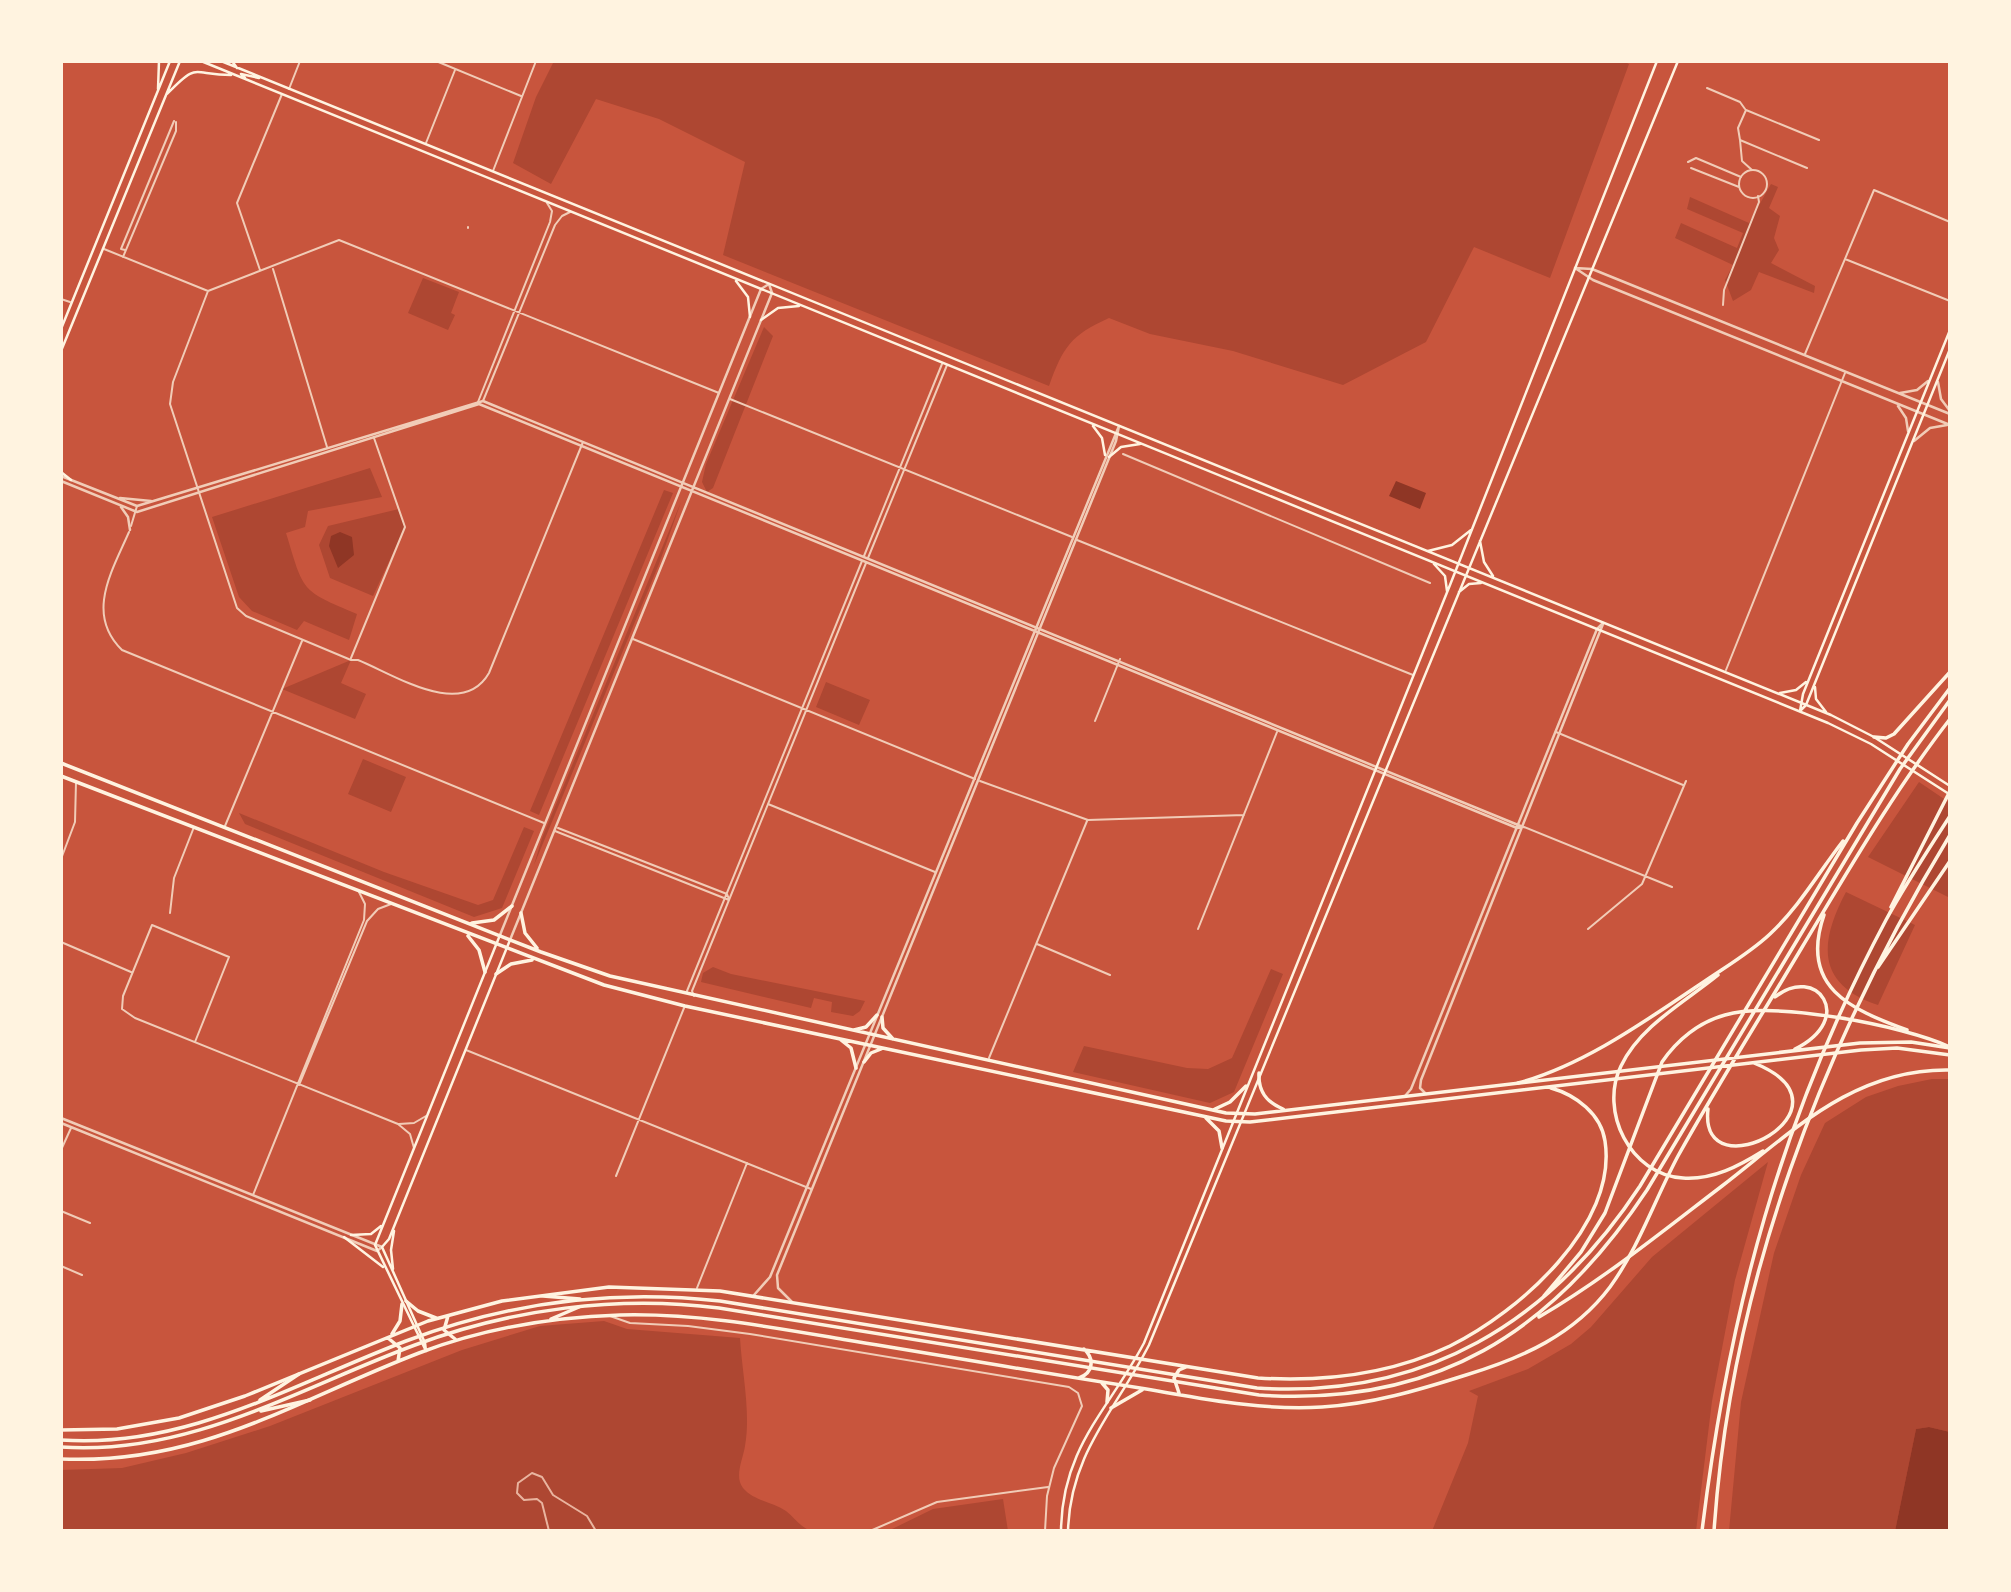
<svg xmlns="http://www.w3.org/2000/svg" width="2011" height="1592" viewBox="0 0 2011 1592" font-family="'Roboto Condensed',sans-serif">
<style>
.green{fill:#ae4732}
.water{fill:#8f3625}
.lines{fill:none;stroke-linecap:round;stroke-linejoin:round}
.pedestrian{stroke:#f1ccb7;stroke-width:2}
.minor{stroke:#f1ccb7;stroke-width:2}
.tertiary{stroke:#f1ccb7;stroke-width:2.5}
.secondary{stroke:#fff3e0;stroke-width:2.5}
.primary{stroke:#fff3e0;stroke-width:3.5}
.trunk{stroke:#fff3e0;stroke-width:3.5}
.motorway{stroke:#fff3e0;stroke-width:3.5}
.rail{stroke:#e9b49f;stroke-width:2}
</style>
<rect width="100%" height="100%" fill="#c8553d"/>
<!-- green -->
<path class="green" d="M554 61H1623L1629 64 1550 278 1474 247 1426 342 1343 385 1233 351 1150 334 1109 318C1071 335 1063 347 1049 386L723 255 745 162 659 119 596 99 551 184 513 163 536 97Z
M1771 184 1778 187 1769 208 1780 216 1774 238 1779 250 1771 263 1815 286 1814 293 1759 272 1751 290 1733 301 1725 280 1733 265 1675 238 1681 223 1737 248 1743 233 1687 209 1690 197 1749 223Z
M423 278 459 292 451 313 455 315 448 330 408 313Z
M764 327 773 336 713 488 707 492 702 482 706 464Z
M370 468 382 497 308 511 305 527 286 533C304 592 300 590 357 614L349 640 304 621 297 630 252 611 239 597 212 517Z
M664 490 673 493 539 815 530 811Z
M681 502 659 564 534 865 542 838Z
M399 509 405 527 373 596 330 578 319 545 328 526Z
M351 660 341 683 366 694 355 719 282 689Z
M826 682 870 700 859 725 816 707Z
M363 759 406 777 391 812 348 794Z
M1919 782 1950 803V898L1868 857Z
M239 813 384 872 478 905 493 900 524 827 534 831 502 908 474 917 245 824Z
M1846 892 1915 925 1878 1005C1816 984 1819 943 1846 892Z
M713 967 731 974 865 1001 860 1011 853 1016 831 1012 832 1002 814 998 811 1008 701 982 703 973Z
M1271 969 1283 974 1234 1092 1210 1103 1073 1072 1084 1046 1187 1068 1208 1069 1232 1058Z
M1932 1079H1950V1432L1929 1427 1916 1429 1895 1531H1729L1741 1402 1774 1253 1801 1175 1825 1123 1866 1097 1898 1086Z
M1768 1162 1735 1280 1712 1401 1696 1531H1432L1468 1443 1478 1396 1469 1391 1528 1369 1571 1344 1591 1327 1652 1257Z
M604 1321 627 1329 740 1338C742 1373 751 1412 745 1446 743 1459 734 1477 743 1488 754 1501 773 1502 786 1511 795 1518 799 1526 811 1531H61V1470L122 1468 186 1453 270 1426 462 1350 540 1326Z
M1003 1499 1008 1531H888L933 1509Z"/>
<!-- water -->
<path class="water" d="M1396 481 1426 493 1420 509 1389 496Z
M340 532 352 537 354 555 338 568 329 546 331 536Z
M1929 1427 1950 1432V1531H1895L1916 1429Z"/>
<g class="lines">
<!-- pedestrian -->
<path class="pedestrian" d="M1707 88 1740 102 1745 109
M1740 140 1738 128 1746 110 1819 140
M1688 162 1696 158 1741 177
M1691 168 1739 187
M1752 170 1742 161 1740 140 1807 168
M1739 184a14 14 0 1 1 28 0a14 14 0 1 1-28 0Z
M1723 305 1724 290 1759 202 1758 196
M1123 454 1430 583"/>
<!-- minor -->
<path class="minor" d="M436 61 521 96
M289 89 300 61
M426 143 455 70
M493 171 536 61
M468 228V227
M104 249 208 291 339 240 719 393
M125 250 121 249 174 121
M123 257 176 131V122
M1845 259 1950 301
M273 269 327 447
M260 270 237 203 282 94
M208 291 173 382 170 404 237 608 246 616 351 660H358C395 675 462 720 489 673L583 442
M61 299 70 302
M1805 354 1874 190 1950 222
M730 399 1072 537
M483 401 555 225 562 216 570 212
M478 402 550 222 552 211 547 203
M131 526 137 506
M129 532C112 571 85 614 122 650L544 823
M1077 540 1413 675
M864 556 942 364
M868 558 947 365
M633 639 975 779
M351 658 405 527 374 438
M1726 670 1845 373
M1095 721 1120 659
M1556 732 1683 785
M980 781 1088 820 1244 815
M768 804 935 872
M225 826 302 641
M1524 827 1672 887
M558 828 727 894 729 899
M555 831 729 900
M61 859 75 822 76 782
M170 913 174 878 194 827
M1198 929 1277 732
M1588 929 1642 884 1686 781
M61 942 131 972
M1037 944 1110 975
M687 991 862 561
M694 996 692 991 866 563
M195 1042 229 957 152 925 123 996 122 1009 135 1018 398 1124 410 1134 414 1148
M466 1050 811 1189
M989 1058 1087 821
M299 1085 367 921 378 909 391 904
M399 1124 414 1123 426 1116
M61 1150 71 1128
M616 1176 684 1008
M253 1195 364 920 365 904 359 892
M61 1211 90 1223
M61 1266 82 1275
M697 1288 747 1163
M610 1316 630 1323 688 1326 750 1334 1069 1387 1078 1393 1082 1406 1054 1468 1047 1496 1045 1531
M870 1531 937 1502 1048 1487"/>
<!-- tertiary -->
<path class="tertiary" d="M1575 268 1593 280 1950 425
M1575 268 1592 269 1950 414
M1938 382 1941 399 1950 411
M1900 393 1917 390 1928 381
M1898 406 1906 418 1908 431
M1914 441 1930 428 1947 425
M61 476 137 506 483 401 1523 827
M61 481 137 512 479 404 1517 828 1523 827
M120 498 151 501
M121 507 128 517 130 530
M500 935 761 289 769 284 772 293 510 940
M1426 1094 1420 1088 1421 1080 1603 624
M1405 1096 1411 1089 1597 629 1603 623
M61 1118 382 1247
M61 1123 377 1251 382 1247
M754 1295 770 1277 1119 426
M792 1302 778 1288 777 1275 1116 441 1119 426"/>
<!-- secondary -->
<path class="secondary" d="M201 61 1828 723 1871 744 1949 794
M221 61 1831 715 1874 737 1950 786
M232 61 237 68
M245 78 241 74 259 78
M158 89 159 61
M167 94C199 61 191 75 231 75
M736 281 748 297 750 317
M761 320 778 308 799 306
M61 329 170 61
M61 351 180 61
M1093 426 1102 438 1105 455
M1109 457 1121 447 1140 444
M61 472 71 480
M1480 541 1484 562 1493 576
M1428 551 1452 545 1471 530
M1434 564 1445 576 1447 591
M1459 592 1469 584 1481 583
M1815 687 1816 699 1826 712
M1780 693 1796 690 1806 682
M1800 711 1803 694 1950 330
M1800 711 1806 705 1950 349
M351 1235 371 1234 381 1226
M344 1237 383 1267
M393 1269 391 1250 394 1231
M426 1351 375 1245 500 935
M426 1351 425 1343 382 1247 389 1239 510 940
M1061 1531C1062 1447 1108 1411 1144 1343L1450 585 1657 61
M1068 1531C1070 1453 1116 1410 1149 1345L1678 61"/>
<!-- primary -->
<path class="primary" d="M1874 737 1886 738 1894 734 1950 672
M61 763 541 952 610 976 1226 1113 1255 1114 1860 1043 1911 1042 1950 1048
M61 776 604 985 685 1006 1226 1121 1250 1122 1861 1050 1897 1048 1950 1055
M521 913 525 933 537 948
M1824 915C1799 987 1850 1009 1907 1030
M472 923 494 920 512 906
M468 936 479 950 485 972
M496 974 511 964 532 960
M1775 997C1816 964 1857 1018 1795 1049
M882 1017 883 1028 893 1039
M854 1030 866 1027 877 1015
M841 1040 851 1048 856 1068
M864 1062 871 1053 881 1049
M1259 1073C1258 1091 1266 1102 1283 1109
M1215 1109 1230 1102 1246 1086
M1708 1109C1698 1196 1866 1108 1754 1063
M1206 1118 1219 1131 1222 1148
M543 1296 580 1299
M406 1301 418 1311 436 1318
M448 1316 444 1330 455 1339
M551 1319 579 1307
M392 1334 400 1321 402 1304
M388 1338 400 1348 398 1361
M1079 1378C1093 1373 1095 1359 1084 1349
M1102 1383 1108 1390 1107 1402
M1179 1393 1174 1378 1179 1370 1186 1367
M1111 1408 1142 1390
M61 1430 117 1429 179 1418 245 1396 428 1321 502 1301 609 1287 720 1291 1258 1378C1323 1382 1391 1374 1450 1346 1519 1312 1618 1225 1605 1141 1601 1114 1576 1095 1551 1088
M61 1459C201 1465 294 1401 419 1353 482 1329 553 1317 620 1315 697 1313 771 1327 847 1340 945 1356 1042 1373 1140 1388 1200 1398 1261 1411 1322 1407 1372 1404 1419 1390 1466 1375 1522 1358 1574 1335 1610 1287 1639 1247 1655 1199 1678 1156 1717 1086 1760 1018 1801 949 1848 871 1894 791 1950 719"/>
<!-- trunk -->
<path class="trunk" d="M1718 975C1685 1002 1640 1026 1621 1066 1599 1111 1630 1175 1683 1178 1713 1180 1739 1166 1763 1151
M1518 1083C1585 1065 1648 1019 1705 981 1727 966 1751 952 1770 934 1799 907 1819 872 1843 841
M1544 1296 1581 1252 1605 1213 1662 1062C1677 1040 1699 1022 1725 1015 1775 1001 1902 1025 1950 1047
M1539 1317C1604 1279 1663 1231 1722 1186 1792 1132 1854 1068 1950 1070
M260 1400 299 1374
M261 1411 310 1400
M61 1440C186 1449 293 1384 406 1341 506 1303 613 1289 720 1301L1257 1388C1424 1399 1550 1323 1640 1186L1857 823 1908 744 1950 688
M61 1447C190 1456 299 1388 415 1345 512 1309 617 1295 719 1308L1259 1395C1435 1407 1552 1333 1647 1190L1900 769 1950 700"/>
<!-- motorway -->
<path class="motorway" d="M1891 907 1950 791
M1878 967 1950 861
M1702 1531C1729 1311 1781 1117 1886 920 1905 885 1928 850 1950 816
M1714 1531C1731 1283 1822 1046 1950 835"/>
<!-- rail -->
<path class="rail" d="M549 1531 542 1503 537 1499 524 1500 517 1493 518 1483 532 1473 542 1477 553 1495 587 1516 596 1531"/>
</g>
<!-- border -->
<rect width="2011" height="1592" fill="none" stroke="#fff3e0" stroke-width="126"/>
</svg>
